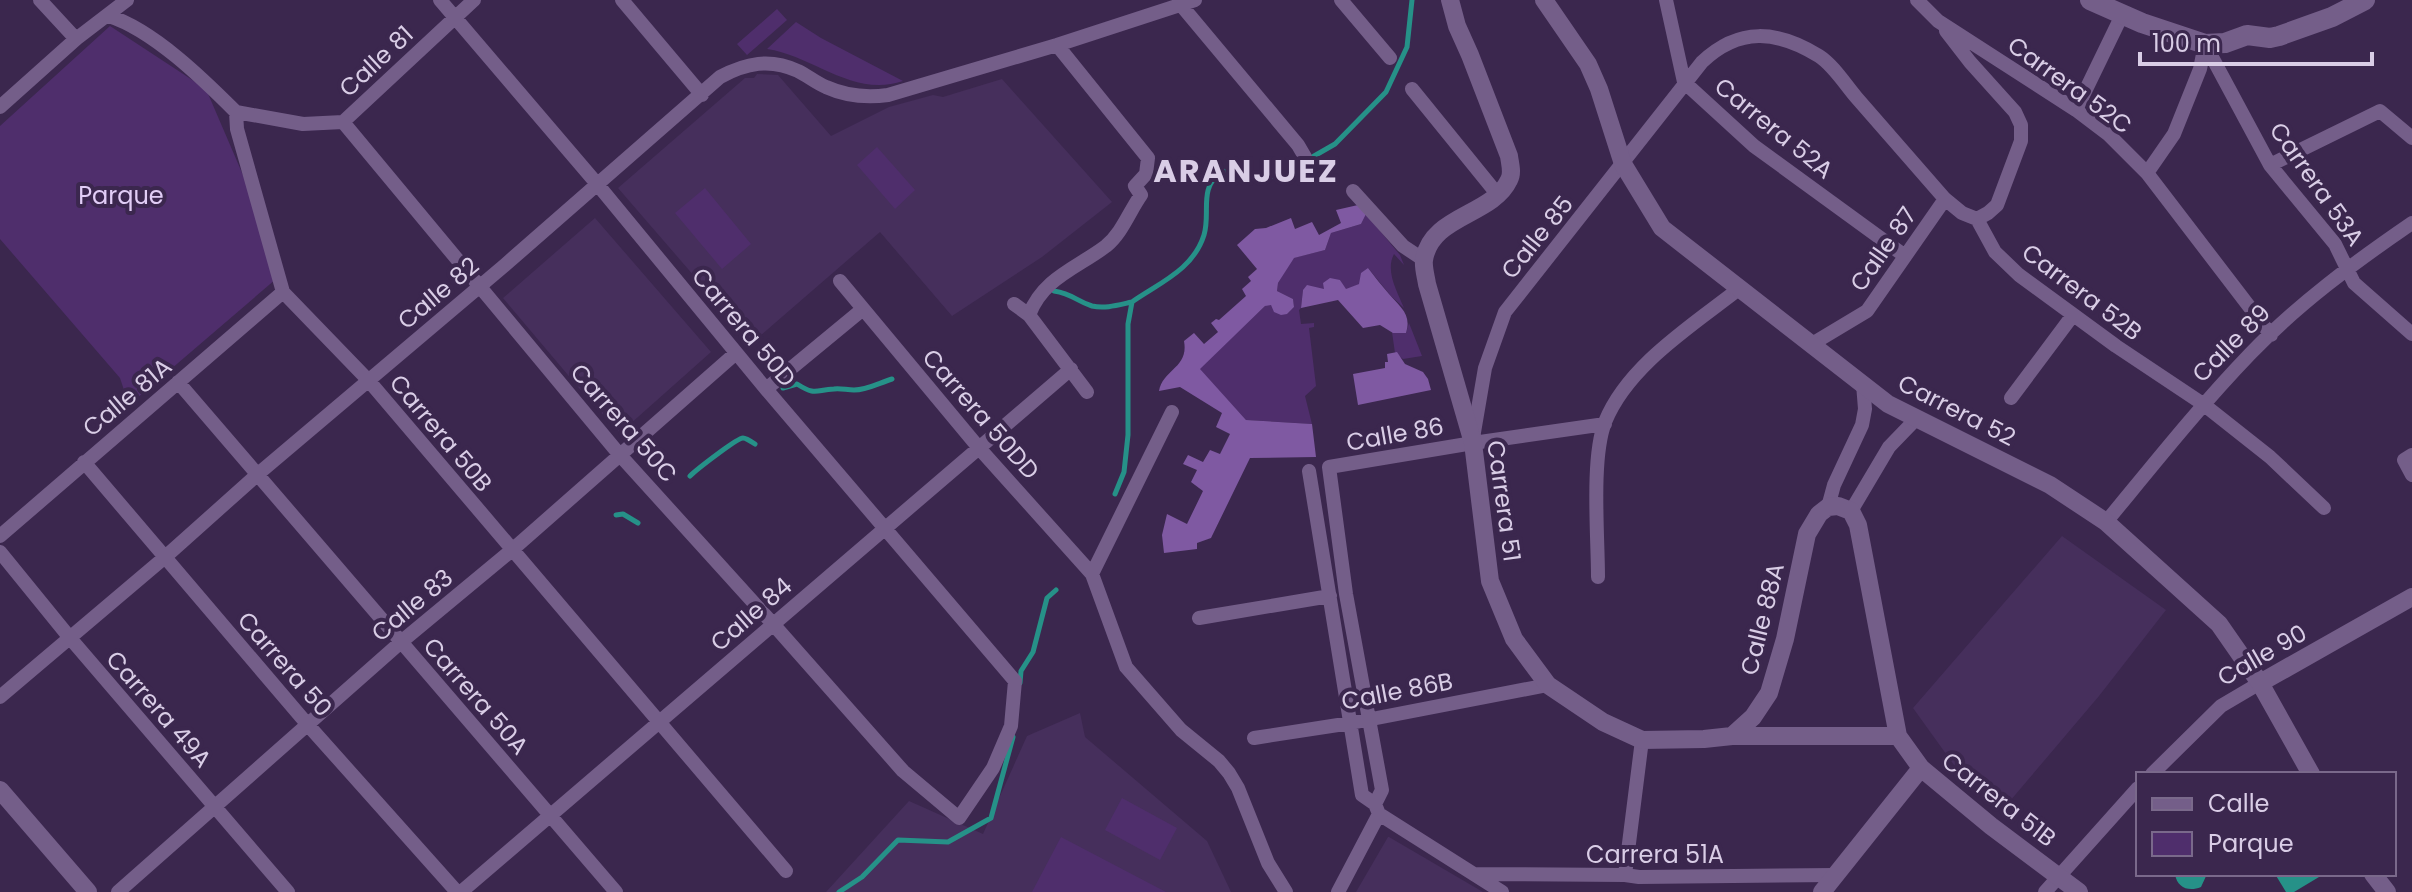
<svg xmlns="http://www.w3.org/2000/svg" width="2412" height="892" viewBox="0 0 2412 892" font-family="Poppins,sans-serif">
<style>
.built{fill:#462f5c}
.green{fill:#4f2e6c}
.forest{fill:#7f59a2}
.water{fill:#269188}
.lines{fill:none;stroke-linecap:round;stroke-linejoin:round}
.stream{stroke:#269188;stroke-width:5}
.minor{stroke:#745e89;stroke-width:14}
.tertiary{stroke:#745e89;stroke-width:18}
.secondary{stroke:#745e89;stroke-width:20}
.labels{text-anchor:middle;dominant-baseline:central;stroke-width:8;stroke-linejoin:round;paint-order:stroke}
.street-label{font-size:24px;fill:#d9cde6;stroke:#3b274e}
.park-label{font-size:24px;fill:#e1cdf6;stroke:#3b274e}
.district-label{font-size:32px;font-weight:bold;letter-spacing:2px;fill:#d9cde6;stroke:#3b274e}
</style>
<rect width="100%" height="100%" fill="#3b274e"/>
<!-- built -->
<path class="built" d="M757 74 778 75 831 136 889 107 933 95 943 97 1002 79 1112 202 1042 257 952 316 880 232 752 343 618 188 745 78H754Z
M595 218 711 352 620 433 584 394 503 298Z
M2062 536 2166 610 2099 696 2010 801 1954 765 1913 708Z
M1080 713 1085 737 1207 841 1231 892H826L909 801 983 834 1027 736Z
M1388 837H1389L1483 892H1356Z"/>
<!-- green -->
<path class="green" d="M777 9 787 20 747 55 737 44Z
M796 22 821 38 903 81C853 98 814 56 767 49Z
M110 26 206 89 252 196 276 279 129 405 120 378 0 239V126Z
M877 147 915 190 895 209 857 165Z
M705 188 751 244 722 269 675 213Z
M1366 214 1400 255 1404 265 1394 254C1385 271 1397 291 1404 308L1391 296 1368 268 1360 284 1345 290 1340 280 1324 289 1303 290 1301 308 1299 310 1301 324 1314 323V327L1309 328 1316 386 1305 396 1312 424 1246 420 1199 369 1266 305H1271L1287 314 1294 307 1293 299 1277 291 1278 283 1293 258 1325 250 1331 233 1361 224Z
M1409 323 1422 356 1403 359 1395 353 1392 332 1406 333Z
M1122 798 1177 828 1160 860 1105 830Z
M1061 837 1166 892H1032Z"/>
<!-- forest -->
<path class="forest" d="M1358 205 1366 214 1361 224 1331 233 1325 250 1294 258 1278 283 1277 291 1293 299 1294 307 1287 314 1281 315 1274 312 1271 305 1265 306 1200 369 1246 420 1312 424 1316 457 1250 458 1211 538 1197 543V549L1164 553 1162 535 1167 514 1187 524 1203 491 1191 482 1197 470 1183 464 1188 455 1203 462 1210 450 1220 454 1230 434 1216 427 1222 413 1180 387 1159 391C1163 369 1189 368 1184 341L1194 333 1204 344 1218 332 1211 323 1216 319 1219 320 1246 296 1242 289 1251 281 1248 277 1257 269 1237 245 1255 229 1266 228 1291 218 1295 229 1312 222 1319 235 1341 223 1336 210Z
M1368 268C1375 277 1382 286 1389 294 1400 307 1412 314 1406 333H1393L1380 325 1363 328 1338 300 1301 308 1303 290 1307 285 1324 289 1323 283 1330 278 1340 280 1346 289 1359 284 1361 273Z
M1397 352 1405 364 1423 372 1428 379 1431 390 1358 405 1353 374 1385 368V362H1388L1387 354Z"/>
<!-- water -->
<path class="water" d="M2175 874H2207L2201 887C2189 892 2177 888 2175 874Z
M2275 874H2324L2294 892H2286Z"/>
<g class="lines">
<!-- stream -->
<path class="stream" d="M1054 291C1073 294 1076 301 1092 306 1105 309 1118 305 1132 302
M783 388 797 384C816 396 815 390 834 389 840 388 847 390 854 390 867 390 879 383 892 379
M690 476C696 470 737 438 743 438 746 438 752 442 755 444
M1115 494 1124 472 1128 435V324L1132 302C1159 283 1193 270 1204 235 1211 212 1198 190 1221 171L1237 173 1258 179 1281 175 1335 144 1386 92 1407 47 1412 0
M616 515 623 514 638 523
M1020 683 1021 671 1033 652 1047 598 1056 590
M839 892 862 877 898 840 948 842 991 818 1013 737"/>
<!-- minor -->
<path class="minor" d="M40 0 76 39
M622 0 702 95
M1341 0 1390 58
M1666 0 1684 82 1754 146 1905 256
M1917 0 1938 21 2076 110 2109 135 2147 173 2271 335
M1181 5 1298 145 1305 157
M109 16C153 30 203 79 236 112L237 129 283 292 369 381 786 871
M1946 31 1970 62 2015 112 2021 125V141L1997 205 1988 213 1977 219
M2205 44 2270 165 2335 244 2354 283 2412 334
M1412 89 1498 195
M0 107 76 39 127 0
M2076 110 2123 13
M236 112 303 124 343 122 619 454 773 624 903 771 959 818 993 768 1011 726 1015 681 766 389 598 185 440 0
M343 122 474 0
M2270 165 2380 111 2412 138
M2147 173 2174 134 2200 69 2205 44
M1353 191 1403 246 1424 260
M840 281 979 448 1092 574 1126 667 1181 730 1219 761 1229 773 1238 788 1268 863 1286 892
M1014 304 1029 315 1087 392
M1029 315C1043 278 1077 268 1106 246 1122 233 1129 212 1141 195L1135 186 1146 174 1148 158 1057 45
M1812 344 1867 311 1945 199
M178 382 616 892
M766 389 863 309
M2011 398 2073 315
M1473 438 1485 368 1505 312 1702 62C1739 27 1777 30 1819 56 1833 65 1845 84 1856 97 1886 131 1915 165 1945 199L1962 213 1977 219 1995 252 2019 275 2116 346 2203 404 2270 457 2324 508
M2412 455 2404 460 2412 475
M84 462 308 725 457 892
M1309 471 1362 795 1375 804 1379 814 1502 892
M1828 507 1834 485 1862 425 1865 409 1863 384
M1851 511 1889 447 1917 418
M2106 522C2153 465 2199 407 2250 354 2298 304 2355 262 2412 223
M0 536 283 292
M0 552 70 638 288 892
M1092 574 1172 412
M1598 577C1598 535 1591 459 1605 422 1628 365 1693 325 1740 288
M1199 618 1330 596
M0 697 164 558 258 474 505 265 720 77C746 63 770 58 798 71 808 76 816 83 826 87 846 96 866 98 888 95L1057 45 1195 0
M1254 738 1351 723 1548 685
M2152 774 2221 706 2260 683
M1375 804 1382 790 1346 594 1329 467 1473 443 1605 424
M1475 874 1625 875 1639 877 1835 875
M1625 875 1642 740
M118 892 401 642 512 550 736 353
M461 892 1071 369
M1338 892 1379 814
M2045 892 2138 788"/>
<!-- tertiary -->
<path class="tertiary" d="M1450 0 1457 26 1470 55 1509 156C1510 164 1513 173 1509 180 1492 216 1431 215 1424 260 1423 267 1426 277 1427 284L1473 443 1490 581 1514 639 1548 685 1603 722 1642 740 1704 739 1732 736H1898
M1544 0 1588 64 1599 89 1623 164 1662 228 1888 404 2050 485 2106 522 2219 624 2260 683 2311 774
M2260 683 2412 597
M1732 736 1753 717 1769 693 1785 639 1807 534 1819 514 1828 507 1838 506 1851 511 1858 525 1898 736 1921 768 1991 826 2079 892
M0 790 88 892
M2373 874 2387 892
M1822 892 1921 768"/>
<!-- secondary -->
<path class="secondary" d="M2090 0 2142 23 2205 44 2225 43 2247 35 2270 38 2279 36 2332 17 2365 0"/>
</g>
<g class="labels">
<!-- street labels -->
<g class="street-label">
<text transform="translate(376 61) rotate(-43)">Calle 81</text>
<text transform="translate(2070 85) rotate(36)">Carrera 52C</text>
<text transform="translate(1774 128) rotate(39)">Carrera 52A</text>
<text transform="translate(2317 184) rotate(55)">Carrera 53A</text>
<text transform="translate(1537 237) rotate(-51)">Calle 85</text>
<text transform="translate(1883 249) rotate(-55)">Calle 87</text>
<text transform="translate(2082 292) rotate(37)">Carrera 52B</text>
<text transform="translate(438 293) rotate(-40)">Calle 82</text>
<text transform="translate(744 327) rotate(50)">Carrera 50D</text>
<text transform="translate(2231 343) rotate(-45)">Calle 89</text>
<text transform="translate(127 397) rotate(-40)">Calle 81A</text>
<text transform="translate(1957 410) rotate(27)">Carrera 52</text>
<text transform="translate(981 414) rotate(49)">Carrera 50DD</text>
<text transform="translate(624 423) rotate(49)">Carrera 50C</text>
<text transform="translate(441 433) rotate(50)">Carrera 50B</text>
<text transform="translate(1395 434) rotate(-10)">Calle 86</text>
<text transform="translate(1504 501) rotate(82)">Carrera 51</text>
<text transform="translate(412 605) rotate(-40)">Calle 83</text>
<text transform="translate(751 614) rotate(-41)">Calle 84</text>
<text transform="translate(1762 619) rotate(-76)">Calle 88A</text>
<text transform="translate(2262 655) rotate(-30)">Calle 90</text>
<text transform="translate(285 664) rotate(49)">Carrera 50</text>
<text transform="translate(1397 691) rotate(-11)">Calle 86B</text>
<text transform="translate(476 696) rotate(49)">Carrera 50A</text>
<text transform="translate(159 709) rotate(49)">Carrera 49A</text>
<text transform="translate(1999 799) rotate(38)">Carrera 51B</text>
<text x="1655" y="854">Carrera 51A</text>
</g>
<!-- park labels -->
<g class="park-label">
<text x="121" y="195">Parque</text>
</g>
<!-- district labels -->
<g class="district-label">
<text x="1246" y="170">ARANJUEZ</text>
</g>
</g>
<!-- legend -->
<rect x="2136" y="772" width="260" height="104" fill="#3b274e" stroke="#7a698b" stroke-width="2"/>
<rect x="2152" y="798" width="40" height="12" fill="#745e89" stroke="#7a698b" stroke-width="2"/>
<text x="2208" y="812" font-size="24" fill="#d9cde6">Calle</text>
<rect x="2152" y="832" width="40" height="24" fill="#4f2e6c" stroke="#7a698b" stroke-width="2"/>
<text x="2208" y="852" font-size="24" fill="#d9cde6">Parque</text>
<!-- scale -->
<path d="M2140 52v12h232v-12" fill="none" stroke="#d9cde6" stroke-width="4"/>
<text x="2152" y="52" font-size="24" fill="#d9cde6" stroke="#3b274e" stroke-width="6" paint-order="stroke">100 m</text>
</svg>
